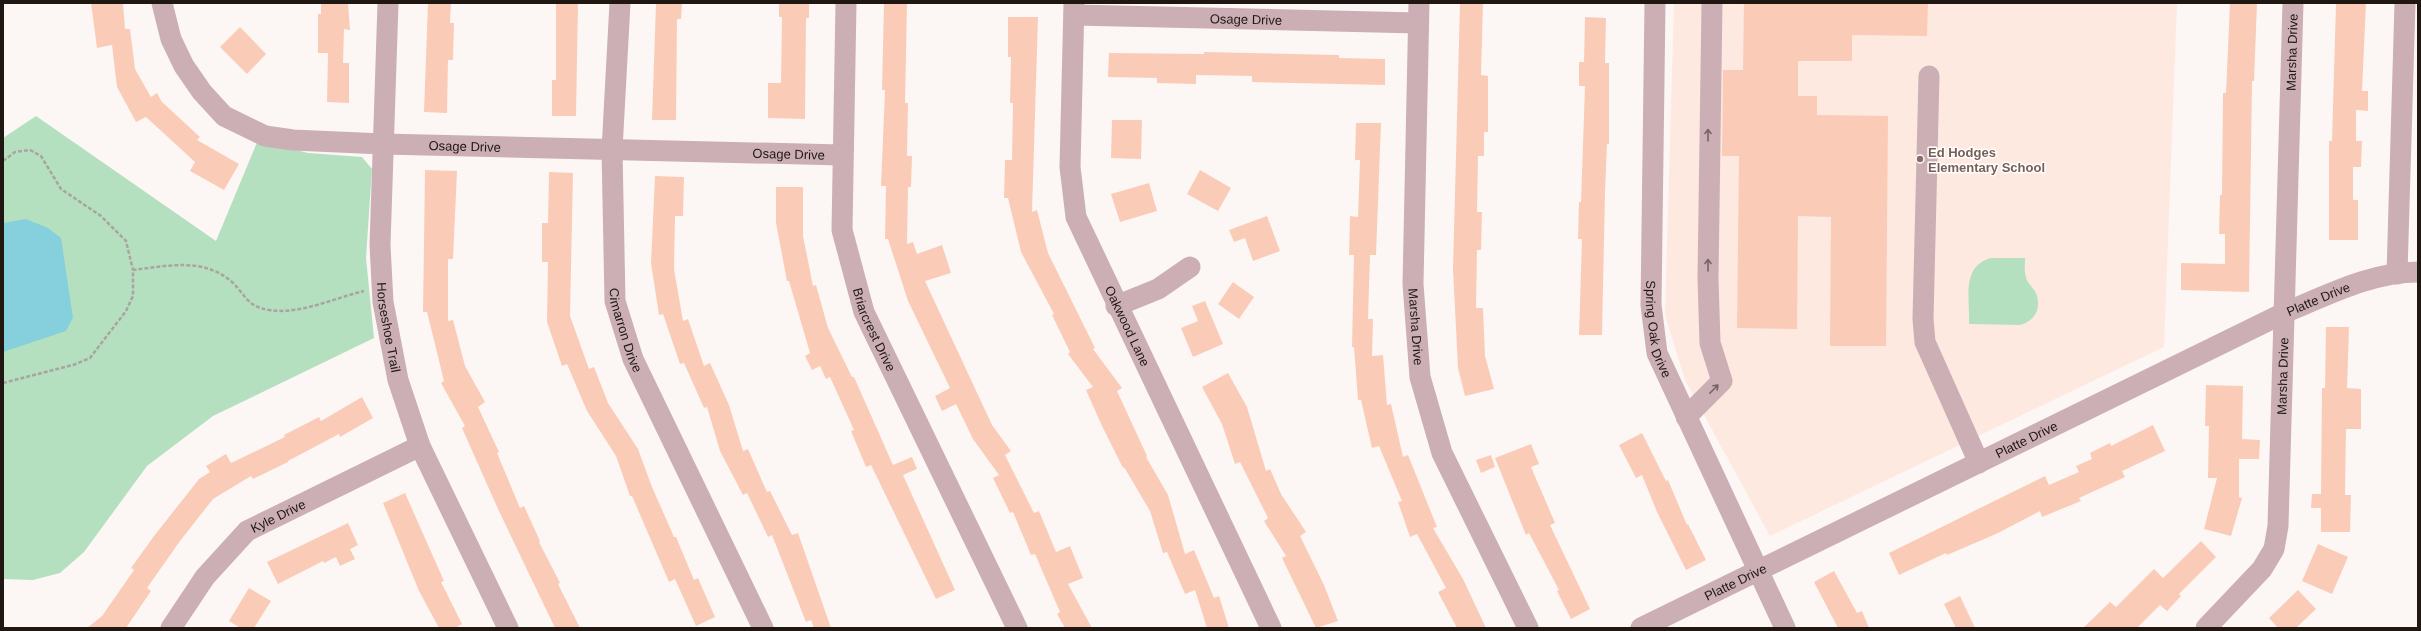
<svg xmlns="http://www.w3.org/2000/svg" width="2421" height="631" viewBox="0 0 2421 631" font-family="Arial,sans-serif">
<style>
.built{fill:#fde9e0}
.green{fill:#b5e0c0}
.water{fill:#86cfdd}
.building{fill:#faccb7}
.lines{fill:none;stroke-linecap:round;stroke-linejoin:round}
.path{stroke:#aaa4a1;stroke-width:2.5;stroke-dasharray:4 2;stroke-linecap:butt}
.minor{stroke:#cbafb5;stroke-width:21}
.oneway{stroke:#766364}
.education-dot{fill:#8d6e63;stroke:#fff;stroke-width:1.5}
.labels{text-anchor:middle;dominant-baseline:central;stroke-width:3;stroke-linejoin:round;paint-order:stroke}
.street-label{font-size:13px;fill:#201713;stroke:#fff}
.education-label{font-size:13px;font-weight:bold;fill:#785e54;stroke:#fff;text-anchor:start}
</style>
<rect width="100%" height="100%" fill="#fcf7f5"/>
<!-- built -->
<path class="built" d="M1674 3H2177L2164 347 1770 536 1685 380 1665 315Z"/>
<!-- green -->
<path class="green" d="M36 116 216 241 258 140 308 153 362 157 372 169 366 258 374 338 213 416 147 466 84 552 60 573 33 580 3 579V138Z
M1991 258H2025C2025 264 2024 271 2026 277 2027 283 2033 287 2036 293 2042 308 2035 321 2020 325L1969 324C1970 298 1961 266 1991 258Z"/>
<!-- water -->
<path class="water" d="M26 219 48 228 61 238 73 318 66 331 3 352V223Z"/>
<!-- building -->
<path class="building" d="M91 3H123L125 29H130L135 69 151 97 157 93 162 102 200 137 197 140 239 164 224 190 190 171 195 162 146 117 136 122 117 87 112 45 97 48Z
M321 3H348L350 30 344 29 343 63H349V103L327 102 328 53H318V14H321Z
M428 3H451L450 23H454L453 60H448L447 113 424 112Z
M556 3H578L576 116H552V80H556Z
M656 3H682L681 19H677L676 120H652Z
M779 3H809V18H806L805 119 768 118V83H781L782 17H779Z
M1460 3H1483L1481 75 1488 76V132H1484V156H1478L1477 212H1482L1481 250H1477L1476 308H1483L1485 356 1494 389 1465 396 1458 368 1453 269Z
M1744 3H1928L1927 36 1852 35V61H1798V96H1817V115L1888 116 1886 346H1830L1831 217 1798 216 1797 329 1737 328 1739 156H1722L1723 70H1743Z
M2230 3H2257L2254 81H2252L2249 292 2181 290V263L2225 264V234H2219L2220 195H2222L2223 93H2226Z
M2336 3H2366L2362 91H2368V111L2356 110V141H2362L2361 167H2353V200H2358V240H2329V141H2332Z
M884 4H907L905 103H908L907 156H912L911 187H908L907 244 913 242 917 254 942 245 951 273 925 281 992 425 1011 451 1005 455 1034 513 1039 511 1056 552 1070 546 1083 578 1068 584 1092 628H1065L1057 614 1060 612 1035 554 1031 555 1013 512 1010 513 993 478 999 475 973 439 956 404 942 411 935 396 950 388 908 301 888 239H885L886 186H881L885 90H882Z
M1008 17H1038L1032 212 1037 210 1048 253 1095 348 1093 349 1122 388 1117 391 1147 456 1146 457 1168 495 1185 554 1194 550 1214 598 1219 596 1229 628H1207L1195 590 1185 594 1167 552 1163 553 1150 511 1124 467 1123 468 1102 426 1086 390 1093 387 1068 354 1070 352 1052 315 1054 314 1021 252 1008 198H1004L1005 160H1012L1013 103H1010L1011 57H1008Z
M1585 17 1606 18 1605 63H1609V144H1607L1605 192 1602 335H1579L1582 239H1578L1579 202H1581L1585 86H1579V62H1584Z
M240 27 266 54 247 74 220 47Z
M1204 52 1339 55V58L1385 59V85L1252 82V76L1196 75V84L1157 83V78L1108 77 1109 53 1204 54Z
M1112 120H1142L1141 159 1111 158Z
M1356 123H1381L1376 255H1370L1368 319H1373L1372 356 1383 355 1387 405 1391 404 1403 457 1408 455 1437 527 1433 528 1463 579 1486 628H1457L1438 592 1446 588 1417 534 1410 537 1398 502 1402 501 1379 446 1372 448 1361 400H1358L1354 347H1352L1354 255H1349L1350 216 1358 217 1360 160H1355Z
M425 170 457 171 453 259H448V321L453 320 465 366 485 402 478 407 499 452 497 453 520 508 524 506 540 541 539 542 560 583 558 584 580 628H555L498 509 462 428 465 426 441 383 444 381 427 312H423Z
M1200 170 1231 188 1218 211 1187 194Z
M549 172 573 173 570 316 589 369 594 367 608 403 638 449 652 487 674 537H676L694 580 698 578 715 617 696 626 675 579 669 582 632 496H630L616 456 587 411 567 364 562 366 547 322 548 262H542V223H548Z
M655 176 684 177 683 216H675L674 269 683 321 688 319 704 366 710 363 729 405 743 451 748 449 767 492 770 491 792 535 798 533 831 628H814L811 620 806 622 772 535 768 537 747 493 743 495 720 451 707 407 704 408 684 363 680 364 663 314 659 315 651 263Z
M1149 183 1157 211 1120 222 1111 194Z
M776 187H803V236L813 286 816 285 828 328 852 377H854L893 465 912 457 917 469 903 475 955 590 936 599 871 465 866 467 851 431 854 430 830 377 826 379 820 366 812 370 805 356 810 353 789 281H787L776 223Z
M1267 216 1280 251 1253 261 1245 238 1234 242 1229 230Z
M1233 282 1254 297 1239 319 1218 304Z
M1205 301 1223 344 1193 357 1181 328 1198 321 1192 306Z
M2326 327H2349L2347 388 2361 389V429H2346L2345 495H2351L2350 532H2321V508H2311L2312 494H2321L2322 388H2325Z
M1228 373 1247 407 1266 471 1270 469 1281 494 1306 532 1300 536 1324 585 1338 621 1316 628 1282 558 1286 556 1264 521 1268 518 1240 462 1235 464 1222 424 1202 387Z
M2206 385 2243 386 2242 439 2260 440 2259 459H2239V497L2242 498 2231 536 2204 529 2217 478H2208L2209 426H2205Z
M362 397 373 418 340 437 339 434 288 461V462L253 479 251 476 213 499 180 541 147 588 151 591 126 628H87L102 616 134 570 131 568 154 536 199 479 210 472 206 466 226 454 231 463 285 437 284 435 319 417 321 421Z
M2153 425 2165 451 2122 471 2125 477 2079 498 2081 501 2042 517 2040 511 1996 534 1947 555 1946 553 1899 575 1889 553 2045 476 2049 485 2079 472 2076 466 2092 459 2090 453 2110 443 2111 446Z
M1642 433 1666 481 1668 480 1687 525 1688 524 1706 560 1686 570 1657 512 1642 475 1636 478 1619 445Z
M1531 444 1539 464 1531 467 1555 523 1550 525 1590 609 1571 619 1557 591 1559 590 1529 533 1526 535 1495 458Z
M1491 455 1495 467 1481 473 1476 460Z
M405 493 444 581 441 582 462 624 455 628H439L419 591 383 503Z
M348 523 358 545 350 549 355 559 340 566 336 557 324 563 323 561 278 584 267 562Z
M2201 541 2216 557 2179 594 2181 596 2167 611 2160 605 2137 628H2083L2110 602 2116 607 2154 569 2163 578Z
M2318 544 2348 557 2332 594 2302 581Z
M1834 571 1857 613 1862 611 1869 628H1838L1814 582Z
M249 588 271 601 254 628H240L229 621Z
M2298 590 2316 609 2296 628H2278L2269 618Z
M1960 596 1975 628H1956L1944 604Z"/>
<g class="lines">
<!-- path -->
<path class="path" d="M3 161 15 152 30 150 41 156 61 189 101 216 126 241 133 270
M3 383 73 365 90 358 126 311 133 296V270C166 266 204 257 232 282 245 294 247 307 269 310 300 315 334 298 364 291"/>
<!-- minor -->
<g class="minor">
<path id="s1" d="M162 3 171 39 184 66 202 92 224 116 265 136 293 140 383 144 842 155"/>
<path id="s2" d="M388 3 380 245 383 302 398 380 420 446 508 628"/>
<path id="s3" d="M620 3 612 150 615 301 633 359 763 628"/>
<path id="s4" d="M846 3 842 230 864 312 1017 628"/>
<path id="s5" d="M1074 3 1070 167 1076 217 1271 628"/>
<path id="s6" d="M1419 3 1413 284 1420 377 1442 453 1528 628"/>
<path id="s7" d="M1655 3 1651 305 1657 353 1785 628"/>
<path id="s8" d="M1074 15 1418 23"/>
<path d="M1929 76 1923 319 1925 342 1979 463"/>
<path d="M2397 274 2405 3"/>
<path d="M1116 306 1158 289 1190 267"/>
<path d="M1686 417 1722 381 1710 343 1708 278 1712 3"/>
<path id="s9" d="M171 628 205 577 247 531 420 446"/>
<path id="s10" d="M1641 628 2284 313C2326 296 2371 272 2418 272"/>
<path id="s11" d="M2206 628 2262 569 2274 549 2278 526 2293 3"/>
</g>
</g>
<!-- one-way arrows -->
<defs><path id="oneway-shaft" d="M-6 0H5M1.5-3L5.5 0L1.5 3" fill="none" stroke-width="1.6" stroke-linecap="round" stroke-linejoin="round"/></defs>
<g class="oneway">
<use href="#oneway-shaft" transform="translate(1708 135) rotate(-90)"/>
<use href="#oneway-shaft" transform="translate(1708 265) rotate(-90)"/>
<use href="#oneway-shaft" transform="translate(1714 389) rotate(-45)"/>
</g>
<!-- markers -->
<circle class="education-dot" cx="1920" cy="159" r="4"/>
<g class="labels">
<!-- street labels -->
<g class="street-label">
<text stroke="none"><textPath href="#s8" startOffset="172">Osage Drive</textPath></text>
<text stroke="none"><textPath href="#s11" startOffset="602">Marsha Drive</textPath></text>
<text stroke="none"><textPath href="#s1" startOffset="377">Osage Drive</textPath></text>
<text stroke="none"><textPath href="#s1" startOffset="701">Osage Drive</textPath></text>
<text stroke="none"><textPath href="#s10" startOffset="753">Platte Drive</textPath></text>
<text stroke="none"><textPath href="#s5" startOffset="335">Oakwood Lane</textPath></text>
<text stroke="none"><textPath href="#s2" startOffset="325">Horseshoe Trail</textPath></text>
<text stroke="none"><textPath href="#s6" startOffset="324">Marsha Drive</textPath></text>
<text stroke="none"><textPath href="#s7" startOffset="327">Spring Oak Drive</textPath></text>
<text stroke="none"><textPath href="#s3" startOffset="329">Cimarron Drive</textPath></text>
<text stroke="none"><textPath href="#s4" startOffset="332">Briarcrest Drive</textPath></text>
<text stroke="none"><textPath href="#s11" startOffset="278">Marsha Drive</textPath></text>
<text stroke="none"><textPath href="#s10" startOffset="429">Platte Drive</textPath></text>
<text stroke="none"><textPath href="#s9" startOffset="158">Kyle Drive</textPath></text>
<text stroke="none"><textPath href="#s10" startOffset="105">Platte Drive</textPath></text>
</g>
<!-- education labels -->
<g class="education-label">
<text x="1928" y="152">Ed Hodges<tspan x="1928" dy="15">Elementary School</tspan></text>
</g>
</g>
<!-- border -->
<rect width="2421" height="631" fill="none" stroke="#201713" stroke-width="8"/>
</svg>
